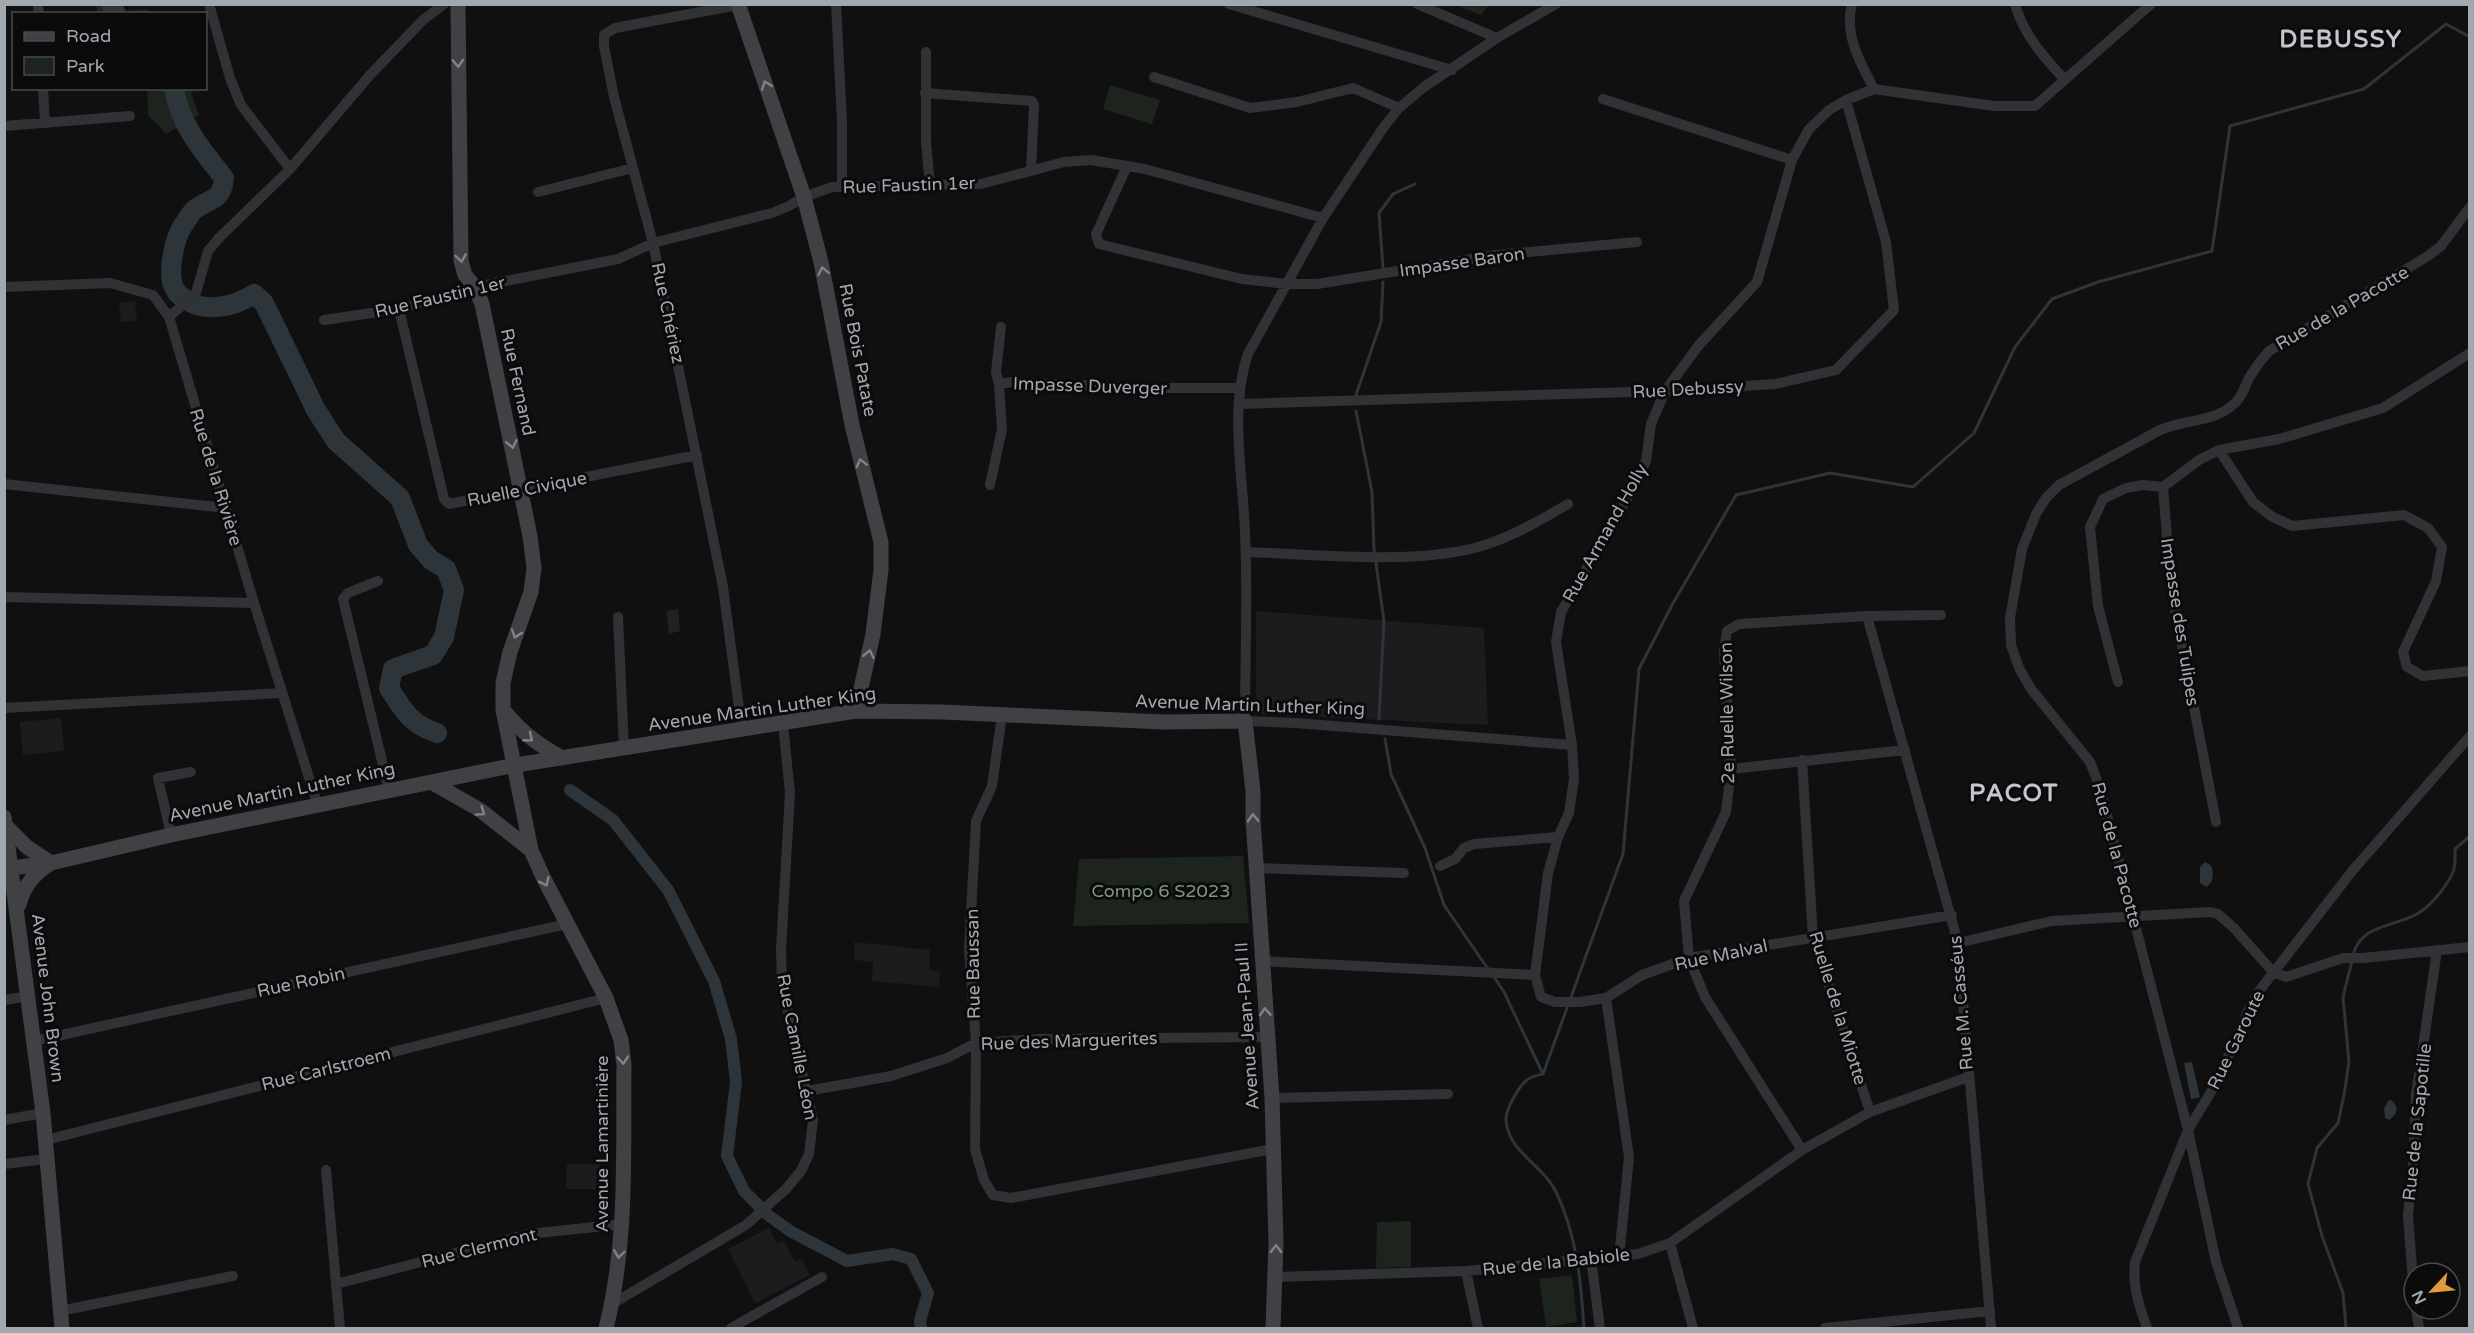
<svg xmlns="http://www.w3.org/2000/svg" width="2474" height="1333" viewBox="0 0 2474 1333" font-family="'Varela Round',sans-serif">
<style>
.built{fill:#1c1c1e}
.green{fill:#1d231d}
.water{fill:#2d353a}
.lines{fill:none;stroke-linecap:round;stroke-linejoin:round}
.stream{stroke:#2d353a;stroke-width:3}
.canal{stroke:#2d353a;stroke-width:12}
.river{stroke:#2d353a;stroke-width:20}
.street{stroke:#313235;stroke-width:10}
.secondary{stroke:#3f4145;stroke-width:15}
.oneway{stroke:#7f848b}
.labels{text-anchor:middle;dominant-baseline:central;stroke-width:6;stroke-linejoin:round;paint-order:stroke}
.street-label{font-size:18px;fill:#a2a8b0;stroke:#0b0b0c}
.park-label{font-size:18px;fill:#7b997b;stroke:#0b0b0c}
.district-label{font-size:24px;font-weight:bold;letter-spacing:1.5px;fill:#c3c6cd;stroke:#0b0b0c}
</style>
<rect width="100%" height="100%" fill="#101011"/>
<!-- built -->
<path class="built" d="M135 301 137 321 121 322 119 303Z
M1256 611 1484 628 1488 725 1256 714Z
M61 718 64 751 23 755 20 722Z
M854 942 930 950 929 969 940 972 939 987 872 981 873 962 855 960Z
M567 1164H600V1189H566Z
M769 1228 777 1244 784 1241 795 1262 802 1259 810 1275 755 1303 728 1249Z"/>
<!-- green -->
<path class="green" d="M96 5H122L126 11 148 9 151 13H97Z
M1456 5H1489L1481 15Z
M1110 85 1160 100 1152 124 1103 109Z
M147 89H196L191 93 199 115 166 134 148 115Z
M678 609 680 631 669 634 666 611Z
M1243 856 1249 923 1073 926 1079 859Z
M1411 1221V1267L1376 1268 1377 1222Z
M1572 1275 1577 1322 1546 1327 1539 1279Z"/>
<!-- water -->
<path class="water" d="M2205 862 2211 865C2214 873 2214 883 2206 887L2200 883V867Z
M2192 1062 2200 1097 2191 1099 2184 1063Z
M2391 1100C2397 1104 2398 1110 2394 1116L2389 1120 2385 1118 2384 1109 2388 1101Z"/>
<g class="lines">
<!-- stream -->
<path class="stream" d="M1383 268 1379 213 1393 194 1415 184
M1356 395 1381 322 1383 282
M1356 411 1372 492 1374 549 1384 621 1379 719
M1385 739 1391 774 1425 848 1444 905 1488 969
M2353 955C2361 924 2394 927 2417 914 2431 906 2447 886 2453 872 2456 865 2455 855 2455 849L2470 836
M1494 977 1504 992 1543 1074
M1543 1074 1623 854 1639 669 1672 605 1736 495 1830 473 1913 487 1974 433 2015 347 2052 299 2098 282 2212 251 2230 126 2364 89 2446 24 2470 37
M1543 1074C1539 1075 1533 1076 1530 1078 1520 1083 1505 1110 1506 1121 1509 1153 1545 1166 1557 1194 1577 1237 1581 1282 1584 1328
M2346 1328 2343 1293 2322 1236 2308 1184 2317 1148 2338 1123 2344 1095 2349 1062 2343 997 2352 961"/>
<!-- canal -->
<path class="canal" d="M570 790 613 820 668 890 714 981 731 1039 736 1082 727 1156 744 1191 768 1215 790 1231 847 1261 893 1254 911 1259 928 1293 920 1321 921 1328"/>
<!-- river -->
<path class="river" d="M111 4 116 14
M174 88C179 123 203 152 224 178 222 201 211 198 195 209 190 213 186 222 182 227 174 240 168 271 173 285 177 298 195 306 206 307 225 308 237 304 254 294L264 303 316 410 336 441 400 498 418 545 431 560 446 569 454 590 444 637 433 655 393 669 389 688C404 711 410 724 437 733"/>
<!-- street -->
<path class="street" d="M38 4 39 14
M209 4 230 78 241 105 290 169
M836 4 842 121V187
M1229 4 1452 70
M1417 4 1497 38
M1556 4 1497 38 1424 87 1399 108 1383 128 1323 218 1248 354C1229 408 1243 476 1245 532 1248 595 1245 658 1245 721L1296 723 1572 745
M1852 4C1844 35 1860 62 1874 89
M2015 4C2023 34 2044 57 2064 79
M738 5 615 28 604 35V46L614 97 653 243 723 587 742 730
M926 52V142L930 185
M1154 77 1250 108 1297 102 1353 88 1399 108
M43 88 45 123
M925 93 1032 101 1034 105 1031 171
M1603 99 1792 160
M4 126 130 116
M1127 166 1096 234 1099 244 1242 279 1287 284H1317L1496 255 1637 242
M538 192 633 168
M4 287 110 283 153 295 169 317 254 603 318 806
M399 309 444 499 449 504 697 455
M169 317 196 293 208 251 219 238 290 169 370 75 423 20 444 4
M324 320 399 309 475 287 618 259 653 243 772 213 789 206 804 197 832 187 981 184 1064 162 1091 160 1145 169 1323 218
M999 384 1012 382 1149 388H1239
M1239 404 1665 391 1775 384 1836 370 1894 310 1886 242 1846 100
M2219 450 2253 502 2271 516 2292 526 2404 515 2428 528 2442 547 2436 581 2403 652 2407 667 2423 676 2470 671
M4 484 226 508
M990 485 1002 429 999 384 996 372 1001 327
M1246 552C1316 554 1419 566 1485 545 1515 535 1541 520 1568 504
M378 581 348 593 343 599 389 790
M4 597 254 603
M1867 616 1958 943 1991 1328
M618 617 624 749
M2118 682 2098 606 2090 527 2103 499 2126 488 2143 485 2163 487
M4 708 282 693
M1002 715 992 786 976 821 969 950 976 1043 975 1149 984 1180 993 1195 1011 1198 1273 1149
M1802 760 1813 937 1870 1112
M1731 769 1905 750
M2216 822 2171 588 2163 487 2199 460 2219 450 2279 439 2383 408 2470 353
M171 835 158 778 191 772
M1440 866 1455 859 1464 848 1474 844 1558 837
M1256 868 1404 873
M1958 943 2052 921 2210 912 2218 914 2234 928 2273 972 2286 977 2343 958H2363L2470 947
M1262 961 1535 975 1541 997 1555 1002H1580L1606 998 1642 975 1689 958 1952 915
M1535 975 1548 873 1558 837 1569 813 1574 779 1572 745 1556 642 1561 612 1630 494 1646 461 1651 424 1665 391 1699 345 1757 282 1792 160 1809 129 1829 110 1846 100 1874 89 1994 106H2035L2151 4
M1606 998 1629 1157 1619 1257
M4 1000 29 996
M34 1041 567 924
M807 1091 891 1076 947 1058 976 1043 1040 1039 1267 1037
M1272 1098 1448 1094
M4 1120 43 1113
M46 1140 606 998
M1802 1150 1705 997 1689 958 1684 901 1726 812 1731 769 1724 651 1727 631 1739 624 1867 616 1941 615
M4 1164 47 1159
M326 1170 340 1328
M1670 1243 1693 1328
M1591 1259 1600 1328
M1466 1271 1478 1328
M1276 1277 1466 1271 1638 1254 1670 1243 1802 1150 1870 1112 1968 1077
M336 1284 529 1234 623 1224
M2414 1294 2408 1216 2414 1153 2416 1095 2437 950
M612 1304 746 1225 786 1189 801 1171 809 1154 813 1120 782 985 781 949 790 793 783 724
M2416 1309 2419 1328
M60 1311 233 1276
M731 1328 822 1277
M1825 1328 1990 1311
M2147 1328C2139 1305 2132 1287 2135 1262L2188 1130 2217 1082 2248 1011 2259 991 2353 870 2470 736
M2238 1328 2216 1262 2188 1130 2100 788 2090 762 2031 689 2019 668 2011 645 2010 618 2022 549 2036 514 2046 498 2059 485 2160 430C2184 419 2215 423 2235 403 2242 397 2245 386 2249 378 2255 368 2261 360 2269 351L2428 256 2441 246 2470 207"/>
<!-- secondary -->
<path class="secondary" d="M458 4 461 261 465 275 475 287 482 304 530 536 534 568 531 592 510 652 503 683V710L531 850 543 877 606 998 621 1040 624 1065C623 1153 628 1242 606 1328
M738 4 804 197 821 262 852 425 881 542V570L873 634 856 711
M505 712C522 733 539 745 562 758
M431 782 480 810 531 850
M4 817 43 1113 62 1328
M6 826 27 847 51 863C34 874 24 885 19 905
M4 869 51 863 171 835 510 766 856 711 943 712 1163 722 1245 721 1253 791V819L1272 1098 1276 1243 1273 1328"/>
</g>
<!-- one-way arrows -->
<defs><path id="oneway-chevron" d="M-2-3.5L2.5 0L-2 3.5" fill="none" stroke-width="1.6" stroke-linecap="round" stroke-linejoin="round" transform="scale(1.5)"/></defs>
<g class="oneway">
<use href="#oneway-chevron" transform="translate(458 63) rotate(88)"/>
<use href="#oneway-chevron" transform="translate(766 85) rotate(-110)"/>
<use href="#oneway-chevron" transform="translate(461 258) rotate(82)"/>
<use href="#oneway-chevron" transform="translate(823 271) rotate(-101)"/>
<use href="#oneway-chevron" transform="translate(512 444) rotate(79)"/>
<use href="#oneway-chevron" transform="translate(861 463) rotate(-104)"/>
<use href="#oneway-chevron" transform="translate(516 634) rotate(109)"/>
<use href="#oneway-chevron" transform="translate(869 654) rotate(-79)"/>
<use href="#oneway-chevron" transform="translate(529 738) rotate(39)"/>
<use href="#oneway-chevron" transform="translate(481 812) rotate(35)"/>
<use href="#oneway-chevron" transform="translate(1253 818) rotate(-92)"/>
<use href="#oneway-chevron" transform="translate(545 882) rotate(64)"/>
<use href="#oneway-chevron" transform="translate(1265 1012) rotate(-94)"/>
<use href="#oneway-chevron" transform="translate(623 1060) rotate(85)"/>
<use href="#oneway-chevron" transform="translate(1276 1249) rotate(-90)"/>
<use href="#oneway-chevron" transform="translate(619 1254) rotate(98)"/>
</g>
<g class="labels">
<!-- street labels -->
<g class="street-label">
<text transform="translate(909 185) rotate(-2)">Rue Faustin 1er</text>
<text transform="translate(1462 262) rotate(-8)">Impasse Baron</text>
<text transform="translate(440 297) rotate(-13)">Rue Faustin 1er</text>
<text transform="translate(2342 308) rotate(-30)">Rue de la Pacotte</text>
<text transform="translate(668 313) rotate(78)">Rue Chériez</text>
<text transform="translate(858 350) rotate(79)">Rue Bois Patate</text>
<text transform="translate(518 382) rotate(78)">Rue Fernand</text>
<text transform="translate(1090 386) rotate(2)">Impasse Duverger</text>
<text transform="translate(1688 389) rotate(-3)">Rue Debussy</text>
<text transform="translate(216 477) rotate(73)">Rue de la Rivière</text>
<text transform="translate(527 489) rotate(-11)">Ruelle Civique</text>
<text transform="translate(1605 533) rotate(-61)">Rue Armand Holly</text>
<text transform="translate(2180 622) rotate(81)">Impasse des Tulipes</text>
<text transform="translate(1250 705) rotate(2)">Avenue Martin Luther King</text>
<text transform="translate(762 709) rotate(-8)">Avenue Martin Luther King</text>
<text transform="translate(1727 713) rotate(-91)">2e Ruelle Wilson</text>
<text transform="translate(282 792) rotate(-12)">Avenue Martin Luther King</text>
<text transform="translate(2117 855) rotate(75)">Rue de la Pacotte</text>
<text transform="translate(1721 955) rotate(-12)">Rue Malval</text>
<text transform="translate(973 964) rotate(-91)">Rue Baussan</text>
<text transform="translate(301 982) rotate(-12)">Rue Robin</text>
<text transform="translate(48 998) rotate(83)">Avenue John Brown</text>
<text transform="translate(1961 1003) rotate(-95)">Rue M. Casséus</text>
<text transform="translate(1838 1008) rotate(73)">Ruelle de la Miotte</text>
<text transform="translate(1247 1026) rotate(-94)">Avenue Jean-Paul II</text>
<text transform="translate(2236 1040) rotate(-64)">Rue Garoute</text>
<text transform="translate(1069 1041) rotate(-2)">Rue des Marguerites</text>
<text transform="translate(797 1047) rotate(79)">Rue Camille Léon</text>
<text transform="translate(326 1069) rotate(-14)">Rue Carlstroem</text>
<text transform="translate(2417 1122) rotate(-84)">Rue de la Sapotille</text>
<text transform="translate(602 1144) rotate(-90)">Avenue Lamartinière</text>
<text transform="translate(479 1248) rotate(-14)">Rue Clermont</text>
<text transform="translate(1556 1262) rotate(-6)">Rue de la Babiole</text>
</g>
<!-- park labels -->
<g class="park-label">
<text x="1161" y="891">Compo 6 S2023</text>
</g>
<!-- district labels -->
<g class="district-label">
<text x="2341" y="39">DEBUSSY</text>
<text x="2014" y="793">PACOT</text>
</g>
</g>
<!-- border -->
<rect width="2474" height="1333" fill="none" stroke="#a2a8b0" stroke-width="12"/>
<!-- legend -->
<rect x="12" y="12" width="195" height="78" fill="#0b0b0c" stroke="#474a4e" stroke-width="1.5"/>
<rect x="24" y="32" width="30" height="9" fill="#3f4145" stroke="#474a4e" stroke-width="1.5"/>
<text x="66" y="42" font-size="18" fill="#a2a8b0">Road</text>
<rect x="24" y="57" width="30" height="18" fill="#1d231d" stroke="#474a4e" stroke-width="1.5"/>
<text x="66" y="72" font-size="18" fill="#a2a8b0">Park</text>
<!-- north arrow -->
<g transform="translate(2432 1291) rotate(244)"><circle r="28" fill="#0b0b0c" stroke="#474a4e" stroke-width="1.5"/>
<path d="M0-4.5L10 22L0 15L-10 22Z" fill="#dd9b3b"/>
<text y="-9" font-size="16" font-weight="bold" text-anchor="middle" fill="#a2a8b0">N</text>
</g>
</svg>
